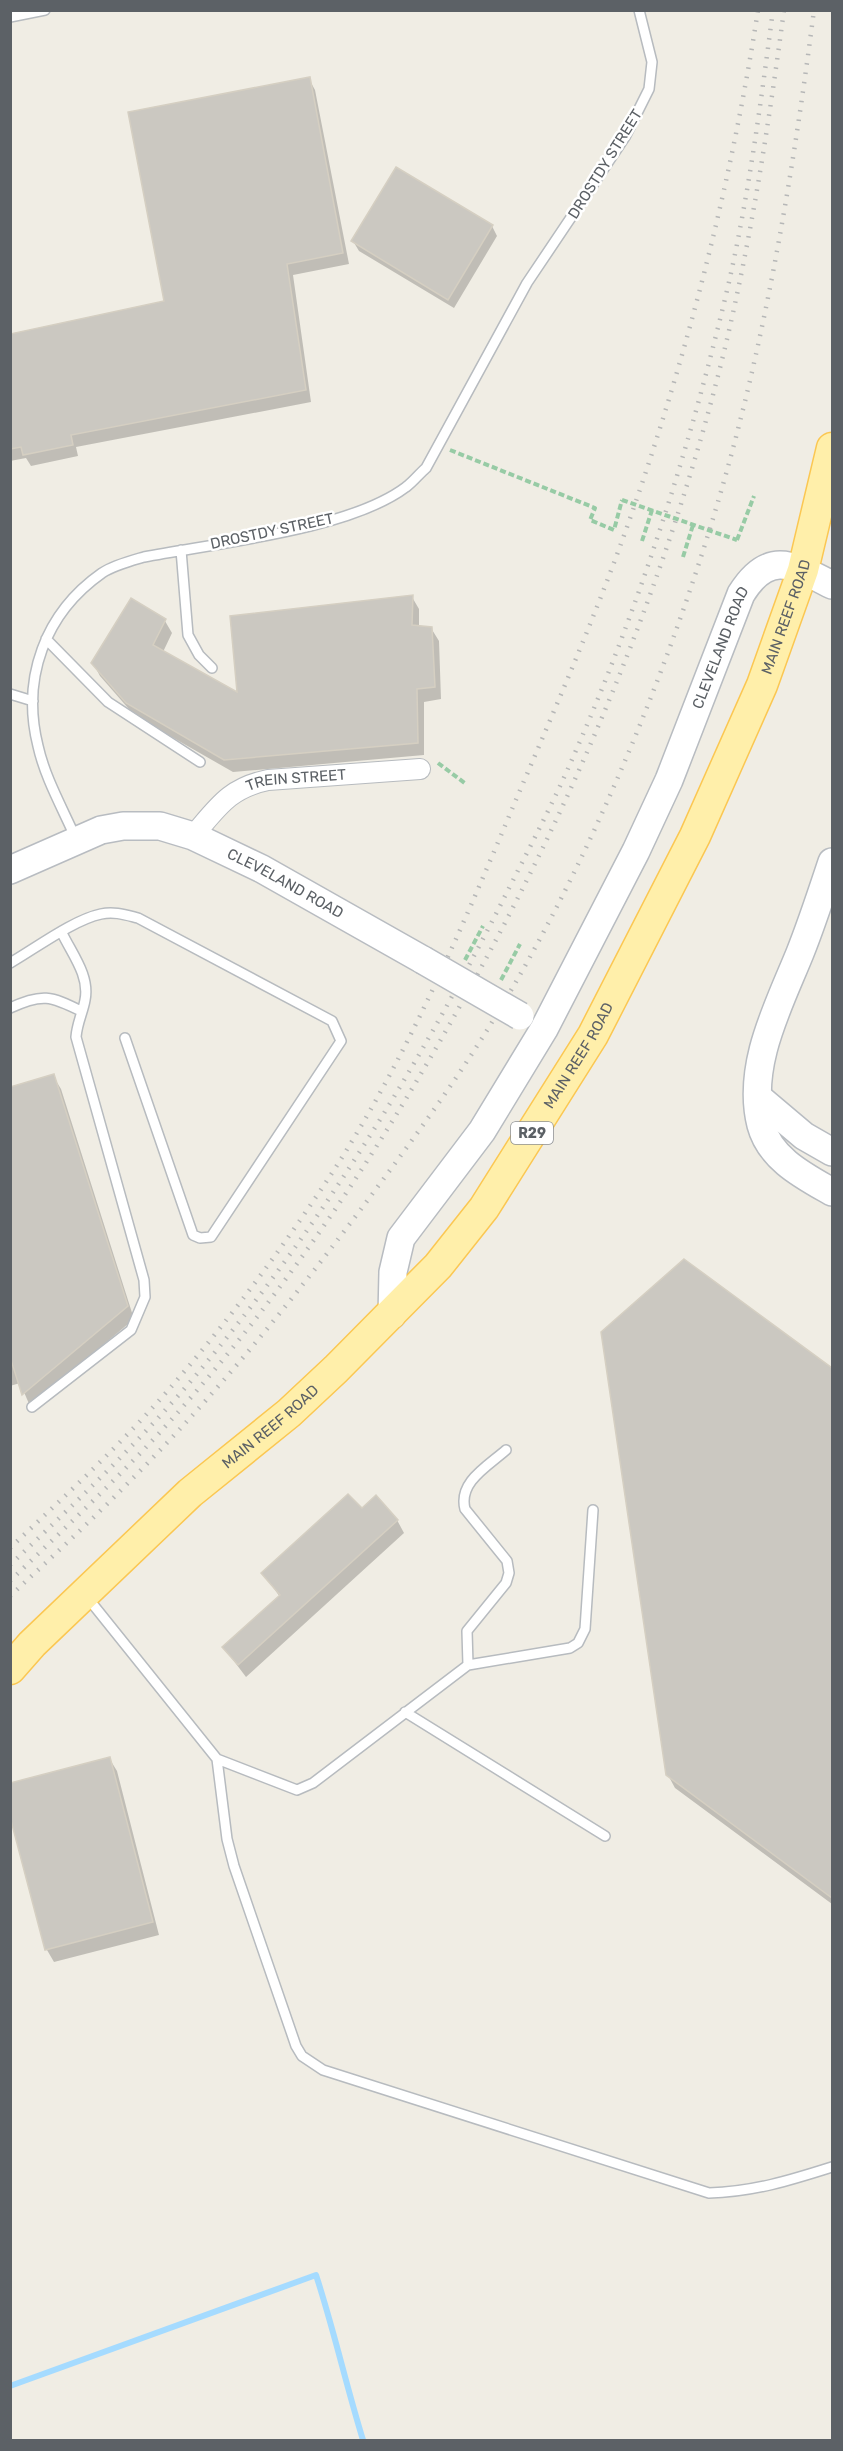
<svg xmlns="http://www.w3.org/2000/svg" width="843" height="2451" viewBox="0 0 843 2451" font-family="Rubik,sans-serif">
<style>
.shadow{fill:#0003}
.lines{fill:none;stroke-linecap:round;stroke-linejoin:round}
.stream{stroke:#a5dbff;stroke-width:6}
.building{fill:#cbc8c1;stroke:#d5cfc2;stroke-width:1.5}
.lane-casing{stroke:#b7bbbf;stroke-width:12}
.street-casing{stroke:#b7bbbf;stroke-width:22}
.secondary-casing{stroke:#b8bcc1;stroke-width:30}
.primary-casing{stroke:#fbc752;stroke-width:33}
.path{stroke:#97cba5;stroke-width:4;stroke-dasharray:6 3;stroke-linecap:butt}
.lane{stroke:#fff;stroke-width:9}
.street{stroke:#fff;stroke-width:20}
.secondary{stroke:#fff;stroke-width:27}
.primary{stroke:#ffefaa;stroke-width:30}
.rail{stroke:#b6b7b7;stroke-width:4.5;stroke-dasharray:1.5 8;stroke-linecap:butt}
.secondary-bridge-casing{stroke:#b8bcc1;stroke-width:30;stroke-linecap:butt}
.path-bridge{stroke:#97cba5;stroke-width:4;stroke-dasharray:6 3;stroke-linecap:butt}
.secondary-bridge{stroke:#fff;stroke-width:27}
.labels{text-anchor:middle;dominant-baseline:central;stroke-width:5;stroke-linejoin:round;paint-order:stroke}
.shield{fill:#fff;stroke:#8d9094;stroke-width:1.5}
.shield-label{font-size:14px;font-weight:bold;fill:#5c6166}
.street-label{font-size:15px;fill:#5c6166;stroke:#fff}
</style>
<rect width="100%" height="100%" fill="#f0ede4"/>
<!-- shadow -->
<path class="shadow" d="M309 79 315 90 349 264 293 275 311 402 76 447 78 456 31 466 26 458 10 461V335L166 302Z
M492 226 497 236 454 308 359 251 353 241Z
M412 597 419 609V627L431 628 439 641 441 699 424 702V755L233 772 135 716 100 676 93 663 165 621 172 633 163 652 239 695Z
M53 1076 61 1089 134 1319 30 1406 20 1383 10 1386V1089Z
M684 1261 832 1369V1904L675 1788 668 1775Z
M362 1511 397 1520 404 1533 246 1677 224 1648 280 1597 263 1573Z
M109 1758 117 1771 159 1935 54 1962 47 1950 10 1811Z"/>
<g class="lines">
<!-- stream -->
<path class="stream" d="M10 2386 316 2275C334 2330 346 2385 363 2440"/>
</g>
<!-- building -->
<path class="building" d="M310 77 343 253 287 264 306 390 71 435 73 445 23 455 21 447 10 449V334L164 301 128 112Z
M396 167 493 225 448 300 351 241Z
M413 595 412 625 432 627 435 687 417 689 418 743 224 760 126 703 91 663 131 598 166 619 153 645 237 692 230 616Z
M54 1074 128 1306 22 1395 10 1357V1087Z
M684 1259 832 1368V1898L666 1775 601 1332Z
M348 1494 362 1508 376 1495 398 1520 238 1665 222 1647 280 1595 261 1573Z
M110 1757 153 1922 45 1950 10 1817V1783Z"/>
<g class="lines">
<defs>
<path id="lane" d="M10 17 45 10
M181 550 188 635 199 655 212 668
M46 639 108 702 200 762
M10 694 33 701
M76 839C63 809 45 778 38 746 21 678 45 613 102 573 114 565 130 561 144 557 216 543 349 530 406 487 413 482 419 474 426 468L527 283 625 137 649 89 652 62 639 10
M10 963C36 948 73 920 101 914 114 911 126 915 138 918L332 1021 341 1041 211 1237 200 1238 193 1235 125 1038
M10 1008C42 993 51 996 81 1011
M32 1407 131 1330 145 1297 144 1280 76 1037C77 1023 83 1012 85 1000 90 976 72 954 62 933
M87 1597 217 1759 297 1790 313 1783 468 1665 467 1631 506 1583 509 1573 507 1561 465 1509C458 1482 488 1466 506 1450
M468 1665 570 1648 578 1643 585 1629 593 1510
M405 1712 605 1836
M217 1759 227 1839 234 1866 296 2046 302 2056 323 2070 709 2193C753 2192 791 2180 832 2167"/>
<g id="street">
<path id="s1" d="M193 836C218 807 229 788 268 780L420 769"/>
</g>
<g id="secondary">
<path d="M832 862C822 892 812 923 800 953 779 1005 746 1066 761 1125 770 1159 804 1176 832 1192"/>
<path id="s2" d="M10 870 101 830 123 826H160L193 836 262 869 423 960"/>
<path d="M759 1098 804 1136 832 1152"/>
<path id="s3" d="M392 1315 393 1272 401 1238 482 1131 544 1029 636 851 669 780 741 594C769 549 793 565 832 585"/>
</g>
<g id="primary">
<path id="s4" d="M10 1669 32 1644 190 1493 289 1413 336 1369 438 1266 484 1208 593 1035 695 836 762 685 803 570 832 448"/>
</g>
</defs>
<!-- lane casing -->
<use href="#lane" class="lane-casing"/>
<!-- street casing -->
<use href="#street" class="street-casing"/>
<!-- secondary casing -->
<use href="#secondary" class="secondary-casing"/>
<!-- primary casing -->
<use href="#primary" class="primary-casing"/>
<!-- path -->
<path class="path" d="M450 450 595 508 590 520 614 530 622 500
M737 540 754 496
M642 541 652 510
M683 557 693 525
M438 763 466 784
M465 960 483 926
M501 980 520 944"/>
<!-- lane -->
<use href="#lane" class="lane"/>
<!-- street -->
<use href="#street" class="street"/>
<!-- secondary -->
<use href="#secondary" class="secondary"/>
<!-- primary -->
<use href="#primary" class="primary"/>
<!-- rail -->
<path class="rail" d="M10 1548C67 1494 126 1440 177 1380 233 1315 286 1243 334 1170 408 1055 462 928 515 802 554 711 594 620 627 527 686 360 731 185 758 10
M10 1565C70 1508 130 1451 185 1388 311 1241 412 1078 500 906 525 856 552 806 574 755 641 603 691 444 729 282 749 193 761 101 773 10
M10 1581C73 1520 137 1461 193 1395 299 1273 388 1136 466 995 577 796 665 586 721 364 750 247 768 129 784 10
M10 1596C50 1559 91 1521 129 1482 222 1389 304 1286 382 1181 428 1119 472 1058 510 992 597 844 672 660 720 495 766 337 793 173 814 10"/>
<defs>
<path id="secondary-bridge" d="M423 960 520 1016"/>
</defs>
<!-- secondary-bridge casing -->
<use href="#secondary-bridge" class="secondary-bridge-casing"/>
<!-- path-bridge -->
<path class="path-bridge" d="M622 500 737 540"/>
<!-- secondary-bridge -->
<use href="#secondary-bridge" class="secondary-bridge"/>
</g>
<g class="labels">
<!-- shield labels -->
<rect class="shield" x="511" y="1122" width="42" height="22" rx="4.5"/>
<g class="shield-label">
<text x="532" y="1133">R29</text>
</g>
<!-- street labels -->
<g class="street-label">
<text transform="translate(605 164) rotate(-58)">DROSTDY STREET</text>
<text transform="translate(272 531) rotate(-12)">DROSTDY STREET</text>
<text stroke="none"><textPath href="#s4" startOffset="1328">MAIN REEF ROAD</textPath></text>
<text stroke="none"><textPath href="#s3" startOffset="752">CLEVELAND ROAD</textPath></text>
<text stroke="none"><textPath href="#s1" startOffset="124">TREIN STREET</textPath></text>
<text stroke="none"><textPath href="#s2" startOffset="297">CLEVELAND ROAD</textPath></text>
<text stroke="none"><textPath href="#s4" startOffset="842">MAIN REEF ROAD</textPath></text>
<text stroke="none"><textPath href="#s4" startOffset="356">MAIN REEF ROAD</textPath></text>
</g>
</g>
<!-- border -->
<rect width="843" height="2451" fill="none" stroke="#5c6166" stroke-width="24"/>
</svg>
